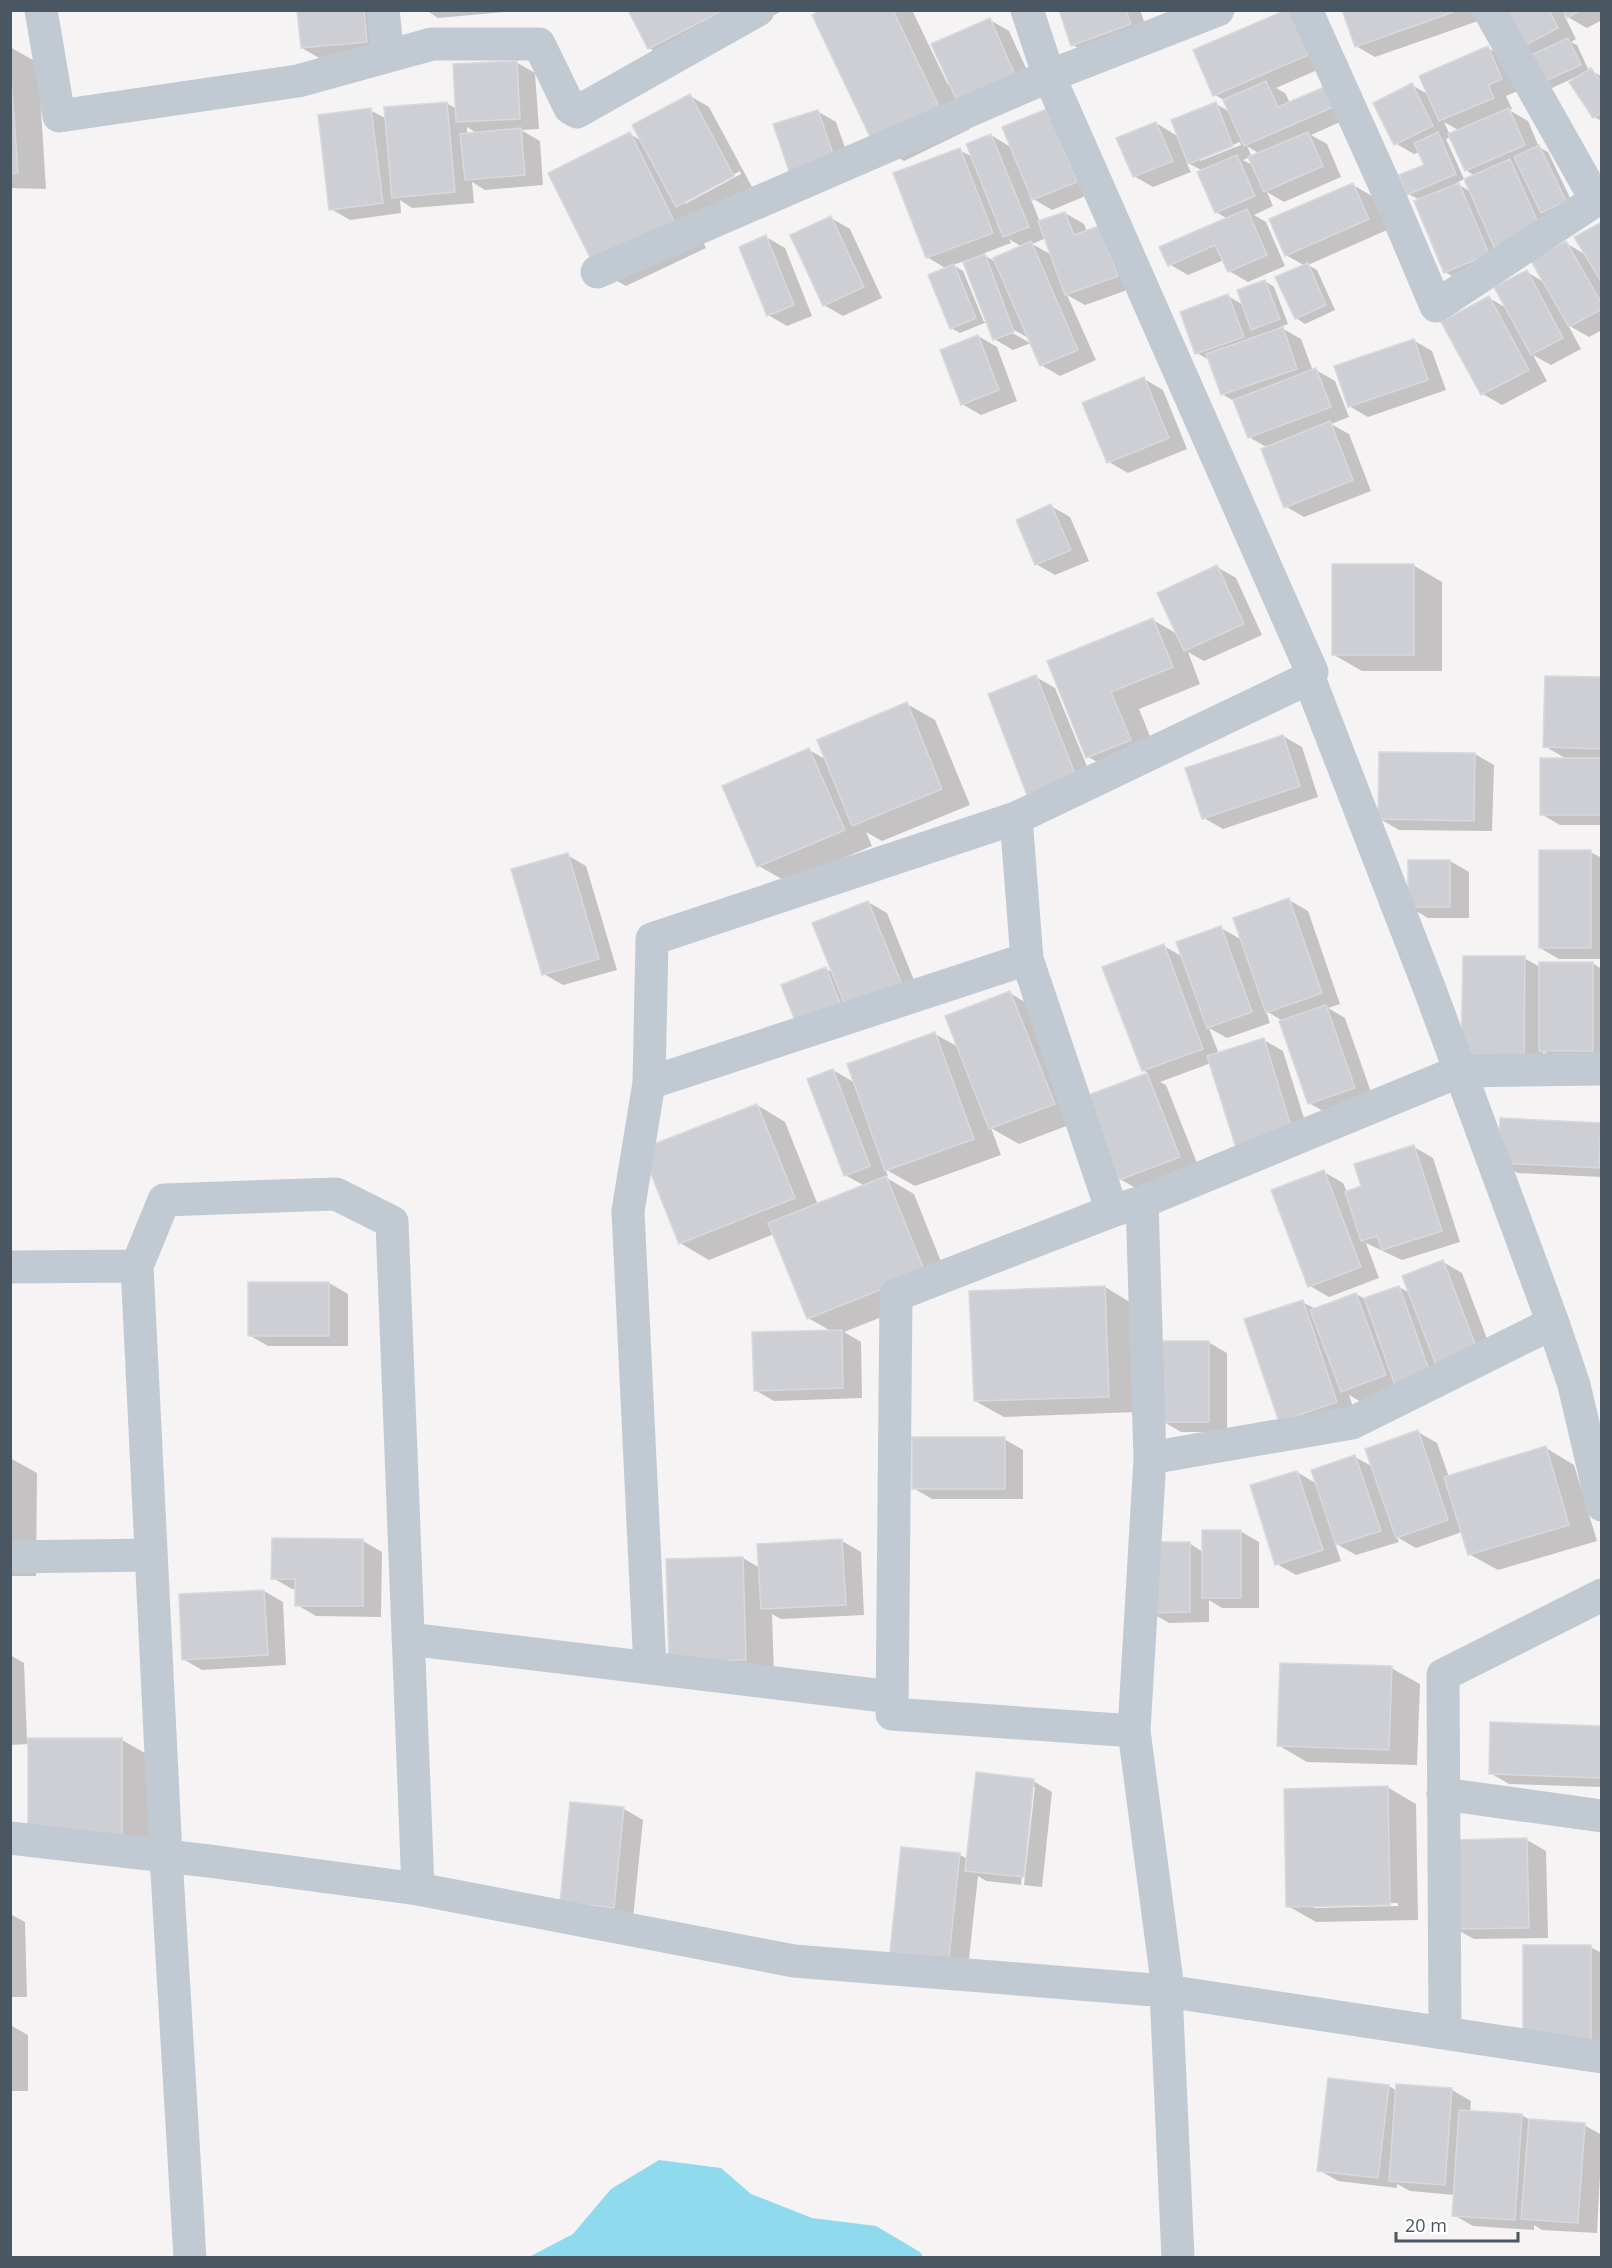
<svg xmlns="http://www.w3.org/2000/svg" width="1612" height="2268" viewBox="0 0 1612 2268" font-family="'Open Sans',sans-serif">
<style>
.water{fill:#90daee}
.shadow{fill:#0003;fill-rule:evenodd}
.building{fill:#cdcfd5;stroke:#d7d9de;stroke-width:1.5}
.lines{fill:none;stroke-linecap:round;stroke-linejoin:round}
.minor{stroke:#c1cad2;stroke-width:33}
</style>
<rect width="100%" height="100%" fill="#f5f3f3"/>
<!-- water -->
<path class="water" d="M659 2160 721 2168 751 2194 812 2218 876 2226 920 2252 923 2257H529L573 2234 611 2189Z"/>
<!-- shadow -->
<path class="shadow" d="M299 10H381L385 53 321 59 302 48Z
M426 10H526L438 18Z
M630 10H784L677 64 649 48Z
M825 10H912L948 85 990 20 1009 31 1035 88 955 100 970 129 904 161 875 144Z
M1060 10H1140L1149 35 1092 56 1073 45Z
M1290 10 1331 64 1276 88 1285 93 1290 103 1331 86 1358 114 1311 135 1327 144 1341 177 1284 202 1267 192 1273 206 1254 215 1266 222 1285 266 1248 282 1229 271 1224 260 1188 275 1169 264 1228 219 1216 212 1203 171 1186 162 1191 172 1153 187 1134 176 1156 123 1179 137 1216 104 1230 112 1226 101 1215 95ZM1240 142 1241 145 1200 161V158ZM1247 146 1260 154 1252 157ZM1250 157 1254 166 1243 160Z
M1343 10H1475L1478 21 1375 57 1356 46Z
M1498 10H1602V20L1587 28 1564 15 1576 39 1571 42 1577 45 1589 71 1591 70 1602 77V121L1594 117 1580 75 1552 88 1543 82Z
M10 14 12 45H10Z
M10 47 38 63 46 189 10 188Z
M1488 48 1507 59 1520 90 1506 96 1512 109 1509 110 1528 121 1539 147 1548 152 1574 206 1464 283 1445 272 1420 200 1408 194 1426 165 1420 152 1414 154 1395 143 1412 85 1429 95ZM1444 122 1460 131 1450 135ZM1451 137 1466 170 1475 176 1471 192 1456 183 1464 179 1446 139Z
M516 62 535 73 539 129 521 130 540 141 543 185 485 190 472 182 474 203 412 208 400 200 401 213 350 220 331 209 370 110 387 119 446 103 457 109ZM467 127 478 134 467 135Z
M690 96 709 107 752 187 696 217 689 213 706 248 626 286 598 270 630 134 643 142ZM740 171 741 174 685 204V200Z
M817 111 836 122 855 176 813 190Z
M1047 111 1095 192 1052 210 1030 197 1040 222 1065 213 1084 224 1087 232 1099 228 1136 287 1085 305 1067 295 1096 360 1060 376 1041 365 1031 343 1013 350 994 339 987 322 960 333 951 328 947 269 927 257 959 150 973 157 991 135 1012 148ZM1046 238 1052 255 1032 244ZM1009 239 1022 247 996 262 982 254 1011 243ZM964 261 987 321 984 322 963 271 953 265ZM1009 327 1030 339V343L1007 330Z
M1353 185 1372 196 1387 230 1308 265 1317 270 1335 310 1305 324 1296 318 1305 266 1286 255Z
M831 218 850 229 882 298 843 316 824 305Z
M1602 224V330L1589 337 1568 325 1581 349 1551 365 1533 355 1547 381 1502 405 1483 394 1489 298 1508 309 1527 272 1545 283 1566 243 1586 255Z
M766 237 785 248 812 316 787 326 768 315Z
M1265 281 1274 287 1288 324 1280 327 1301 339 1313 371 1316 370 1335 381 1349 417 1331 424 1349 434 1371 491 1304 517 1285 506 1268 448 1249 437 1236 402 1222 394 1211 361 1197 353 1228 296 1243 305Z
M978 336 997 347 1017 401 981 415 962 404Z
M1413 340 1432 351 1446 390 1368 417 1349 406Z
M1144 379 1163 390 1187 449 1128 473 1109 462Z
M1051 506 1070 517 1089 561 1055 575 1036 564Z
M1413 565 1442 582V671H1362L1334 655Z
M1217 567 1236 578 1262 635 1204 661 1188 652 1200 684 1139 709 1158 756 1115 773 1087 756 1049 662 1153 620 1177 634Z
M1036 677 1055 688 1095 786 1048 805Z
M1602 679V758H1599L1602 760V825H1560L1541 814 1567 759 1544 746Z
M907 704 935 720 970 805 882 841 866 832 872 846 787 882 759 866 809 750 827 760Z
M1283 736 1302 747 1318 797 1223 829 1204 818Z
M1475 754 1494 765 1492 831 1399 830 1380 819Z
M1590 852 1602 858V959H1559L1540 948Z
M567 855 586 866 617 970 563 985 544 974Z
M1409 861H1450L1469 872V918H1428L1409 907Z
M1289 900 1308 911 1340 1004 1328 1008 1345 1018 1373 1098 1328 1114 1309 1103 1283 1021 1266 1011 1270 1023 1227 1038 1209 1028 1219 1054 1264 1040 1283 1051 1312 1144 1211 1063 1160 1082 1166 1085 1199 1168 1139 1190 1120 1179 1087 1097 1149 1074 1143 1070 1164 946 1183 957 1221 928 1242 940Z
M868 902 887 913 921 998 820 1041 826 969 834 973Z
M1524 958 1540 967 1592 963 1602 969V1061H1559L1543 1051V1065H1482Z
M1010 993 1038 1010 1082 1120 1019 1144 991 1128 1001 1155 915 1186 885 1169 888 1176 885 1177 914 1194 952 1289 844 1332 861 1342 862 1398 774 1401 755 1390 831 1331 808 1318 774 1234 709 1260 680 1243 757 1105 785 1122 818 1205 865 1186 845 1175 833 1070 855 1083 935 1034 960 1048Z
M1600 1125 1602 1177 1518 1173 1499 1162Z
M1414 1147 1433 1158 1460 1242 1402 1260 1366 1243 1379 1278 1329 1297 1310 1286 1324 1172 1343 1183 1347 1192 1363 1187Z
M1443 1262 1462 1273 1497 1365 1361 1402 1349 1395 1355 1413 1280 1421 1302 1302 1316 1309 1356 1294 1365 1299 1399 1287 1411 1294Z
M329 1283 348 1294V1346H268L249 1335Z
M1105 1287 1133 1304 1137 1412 1004 1417 975 1401Z
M1208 1342 1227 1353V1432H1181L1162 1421Z
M1418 1432 1437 1443 1449 1477 1546 1448 1574 1465 1597 1541 1498 1570 1469 1554 1462 1532 1416 1548 1397 1537 1399 1542 1356 1555 1335 1543 1341 1561 1296 1575 1277 1564 1297 1472 1317 1484 1355 1457 1373 1467Z
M1004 1439 1023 1450V1499H932L913 1488Z
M10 1458 37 1473 36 1576H10Z
M1240 1531 1259 1542V1608H1222L1209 1600V1622L1169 1623 1150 1612 1189 1543 1203 1552Z
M273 1539 363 1541 382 1552 381 1617 316 1616 297 1605V1589H292L273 1578Z
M842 1541 861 1552 864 1615 781 1619 772 1614 774 1676 699 1678 743 1558 760 1568Z
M264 1591 283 1602 286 1665 202 1670 183 1659Z
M10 1655 24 1663 27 1740H122L150 1756V1851H58L30 1744 10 1745Z
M1391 1668 1420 1684 1417 1765 1307 1762 1278 1745Z
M1602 1727V1787L1509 1784 1490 1773Z
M1033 1781 1052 1792 1042 1887 986 1881 978 1876 967 1977 910 1971 960 1855 968 1859ZM1032 1787H1035L1024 1885H1021Z
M1387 1787 1416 1804 1418 1920 1316 1922 1288 1906ZM1398 1903V1906L1314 1908V1905Z
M571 1804 624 1809 643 1820 633 1918 580 1912Z
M1527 1840 1546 1851 1548 1938 1474 1939 1454 1928Z
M10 1914 25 1922 27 1997H10Z
M1590 1947 1602 1953V2049H1543Z
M10 2025 28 2035V2091H10Z
M1389 2086 1397 2091 1398 2086 1452 2090 1471 2101 1470 2112 1522 2115 1531 2121 1584 2125 1602 2135 1597 2233 1542 2230 1534 2225V2230L1473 2226 1454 2215 1455 2195 1410 2191 1397 2184V2188L1338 2181 1319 2170Z"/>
<!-- building -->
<path class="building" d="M297 10H364L367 42 301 48Z
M628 10H724L648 49Z
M821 10H893L942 113 874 145 812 15Z
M1059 10H1126L1131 24 1071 46Z
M1286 10H1294L1313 53 1213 96 1193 50Z
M1342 10H1459L1355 47Z
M1496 10H1549L1558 28 1516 50Z
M1563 10H1581L1567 18Z
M990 18 1016 77 958 103 931 44Z
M1568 38 1581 65 1541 83 1529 56Z
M1488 46 1502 79 1488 85 1494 98 1439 121 1419 76Z
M10 60 18 173H10Z
M517 61 520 119 456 122 453 64Z
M1591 68 1602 84V113L1593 118 1569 82Z
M1266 81 1278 107 1331 84 1340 104 1244 146 1223 100Z
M1412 83 1433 126 1394 145 1373 103Z
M690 94 734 176 676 207 632 125Z
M447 102 455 192 392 198 384 107Z
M1216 102 1233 146 1188 164 1171 120Z
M371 108 383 203 329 210 318 115Z
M1509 108 1525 145 1465 171 1448 134Z
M1047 109 1077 182 1032 200 1002 127Z
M818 110 837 165 792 180 773 124Z
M1156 122 1173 161 1133 177 1116 138Z
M521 128 525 175 465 180 460 134Z
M630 132 679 231 597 271 548 173Z
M1308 132 1323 166 1264 192 1248 157Z
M1438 132 1456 174 1407 195 1399 175 1424 165 1414 143Z
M991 134 1029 227 1003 237 966 144Z
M1539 145 1566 201 1541 213 1514 157Z
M960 148 993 233 926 258 893 173Z
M1237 155 1255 196 1215 213 1197 172Z
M1510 159 1540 227 1494 247 1464 179Z
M1353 183 1369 219 1285 256 1269 219Z
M1459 183 1489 254 1444 273 1414 201Z
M1247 209 1267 255 1228 272 1215 245 1168 266 1159 247Z
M1065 212 1074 235 1099 226 1118 276 1065 295 1038 221Z
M831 216 864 287 823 306 790 235Z
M1602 222V283L1574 237Z
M766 235 794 305 767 316 739 247Z
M1031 241 1078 350 1040 366 993 258Z
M1566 241 1602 304V309L1569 327 1531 261Z
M985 254 1014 332 993 340 963 262Z
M1308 263 1326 305 1295 319 1275 277Z
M954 264 976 318 950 329 928 275Z
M1527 270 1563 338 1531 355 1494 287Z
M1265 280 1280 319 1251 330 1237 290Z
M1228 294 1244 337 1195 354 1180 312Z
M1489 296 1529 370 1481 395 1441 322Z
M1283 327 1297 369 1221 395 1206 354Z
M978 335 999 390 961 405 940 350Z
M1414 339 1428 380 1348 407 1334 366Z
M1316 368 1331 407 1248 438 1233 400Z
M1144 377 1169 438 1107 463 1082 403Z
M1330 421 1353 480 1284 508 1261 449Z
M1051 504 1071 550 1035 565 1016 520Z
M1332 564H1414V655H1332Z
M1217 565 1244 624 1184 651 1157 593Z
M1153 618 1173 667 1111 692 1131 740 1086 758 1047 661Z
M1036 675 1076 776 1027 795 988 694Z
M1545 676 1602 677V749L1543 747Z
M907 702 942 789 852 826 817 740Z
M1283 735 1300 786 1202 819 1185 768Z
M809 748 845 830 757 867 722 786Z
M1379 752 1475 753 1474 821 1378 819Z
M1540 758H1601V815H1540Z
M1539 850H1591V948H1539Z
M568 853 599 959 542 975 511 869Z
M1408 860H1450V907H1408Z
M1289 898 1322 993 1266 1013 1233 918Z
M868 901 903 987 847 1010 812 923Z
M1221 926 1252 1012 1207 1028 1176 942Z
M1164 944 1203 1049 1142 1071 1102 967Z
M1463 956H1525L1524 1055H1461Z
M1539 962H1593V1051H1539Z
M826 967 844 1014 799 1031 781 985Z
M1010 991 1055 1104 989 1129 945 1016Z
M1326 1005 1355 1088 1308 1104 1279 1021Z
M935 1032 974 1139 885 1171 847 1064Z
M1264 1038 1293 1133 1237 1151 1207 1056Z
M833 1069 870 1166 844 1176 807 1079Z
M1147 1073 1180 1157 1119 1180 1086 1096Z
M757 1104 795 1198 679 1244 641 1149Z
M1500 1118 1601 1123 1599 1168 1498 1163Z
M1414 1145 1442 1231 1382 1250 1377 1236 1361 1241 1345 1192 1361 1186 1354 1164Z
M1324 1170 1361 1267 1308 1287 1271 1190Z
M886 1176 925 1272 807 1319 768 1223Z
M1443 1260 1479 1354 1438 1370 1402 1276Z
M248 1282H329V1336H248Z
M1105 1286 1109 1397 974 1401 969 1291Z
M1399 1286 1433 1381 1398 1394 1364 1298Z
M1356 1293 1386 1375 1341 1392 1310 1310Z
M1303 1300 1337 1402 1279 1422 1244 1319Z
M842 1330 843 1388 754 1391 752 1332Z
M1160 1341H1209V1422H1160Z
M1418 1430 1448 1520 1396 1538 1365 1449Z
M912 1437H1005V1489H912Z
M1546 1446 1569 1525 1468 1555 1444 1477Z
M1355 1455 1381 1531 1336 1545 1311 1470Z
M1297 1471 1323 1550 1275 1565 1250 1485Z
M1202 1530H1241V1598H1202Z
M272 1538 363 1539V1606H295V1579H271Z
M842 1539 846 1605 761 1609 757 1544Z
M1148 1542H1190V1612L1149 1613Z
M743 1557 746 1660 669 1663 666 1559Z
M264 1590 268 1655 182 1660 179 1594Z
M1280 1663 1392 1666 1389 1750 1277 1746Z
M1490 1722 1602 1726V1778L1489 1774Z
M28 1738H122V1835H28Z
M976 1772 1034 1779 1024 1877 965 1871Z
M1388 1786 1390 1905 1286 1907 1284 1789Z
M570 1802 624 1807 614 1908 560 1902Z
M1527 1838 1529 1928 1453 1929 1451 1840Z
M901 1847 960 1853 948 1967 889 1961Z
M1523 1945H1591V2039H1523Z
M1328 2078 1389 2085 1378 2178 1317 2171Z
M1396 2084 1452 2088 1445 2185 1389 2181Z
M1459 2110 1522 2114 1515 2220 1452 2216Z
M1529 2119 1585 2123 1578 2223 1521 2219Z"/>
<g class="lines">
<!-- minor -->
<path class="minor" d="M41 10 59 116 298 81 432 44H539L570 108 577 112 758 10
M383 10 388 56
M1027 10 1049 76 1312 672 1309 678
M1306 10 1386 188 1436 306 1596 200 1489 10
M597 272 1049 76 1218 10
M1016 818 1309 678 1430 990 1553 1323 1574 1385 1602 1505
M649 1083 1027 959
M1142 1202 1460 1071 1602 1069
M137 1266 164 1200 336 1194 392 1222 418 1889
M10 1267 137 1266 166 1856 190 2258
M1150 1458 1352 1423 1553 1323
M10 1557 151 1555
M408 1639 892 1697
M650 1668 628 1211 649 1083 652 939 1016 818 1027 959 1112 1211
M1134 1731 892 1714 896 1295 1112 1211 1142 1202 1150 1458 1134 1731 1168 1989 1166 1991 1178 2258
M1443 1794 1602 1816
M10 1838 209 1861 418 1889 794 1961 1166 1991 1602 2057
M1445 2033 1443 1675 1602 1595"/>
</g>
<!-- border -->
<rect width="1612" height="2268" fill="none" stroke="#4a5661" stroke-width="24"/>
<!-- scale -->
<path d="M1396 2232v9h122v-9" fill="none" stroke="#4a5661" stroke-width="3"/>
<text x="1405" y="2232" font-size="18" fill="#4a5661" stroke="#ffffff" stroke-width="4.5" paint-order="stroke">20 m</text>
</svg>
